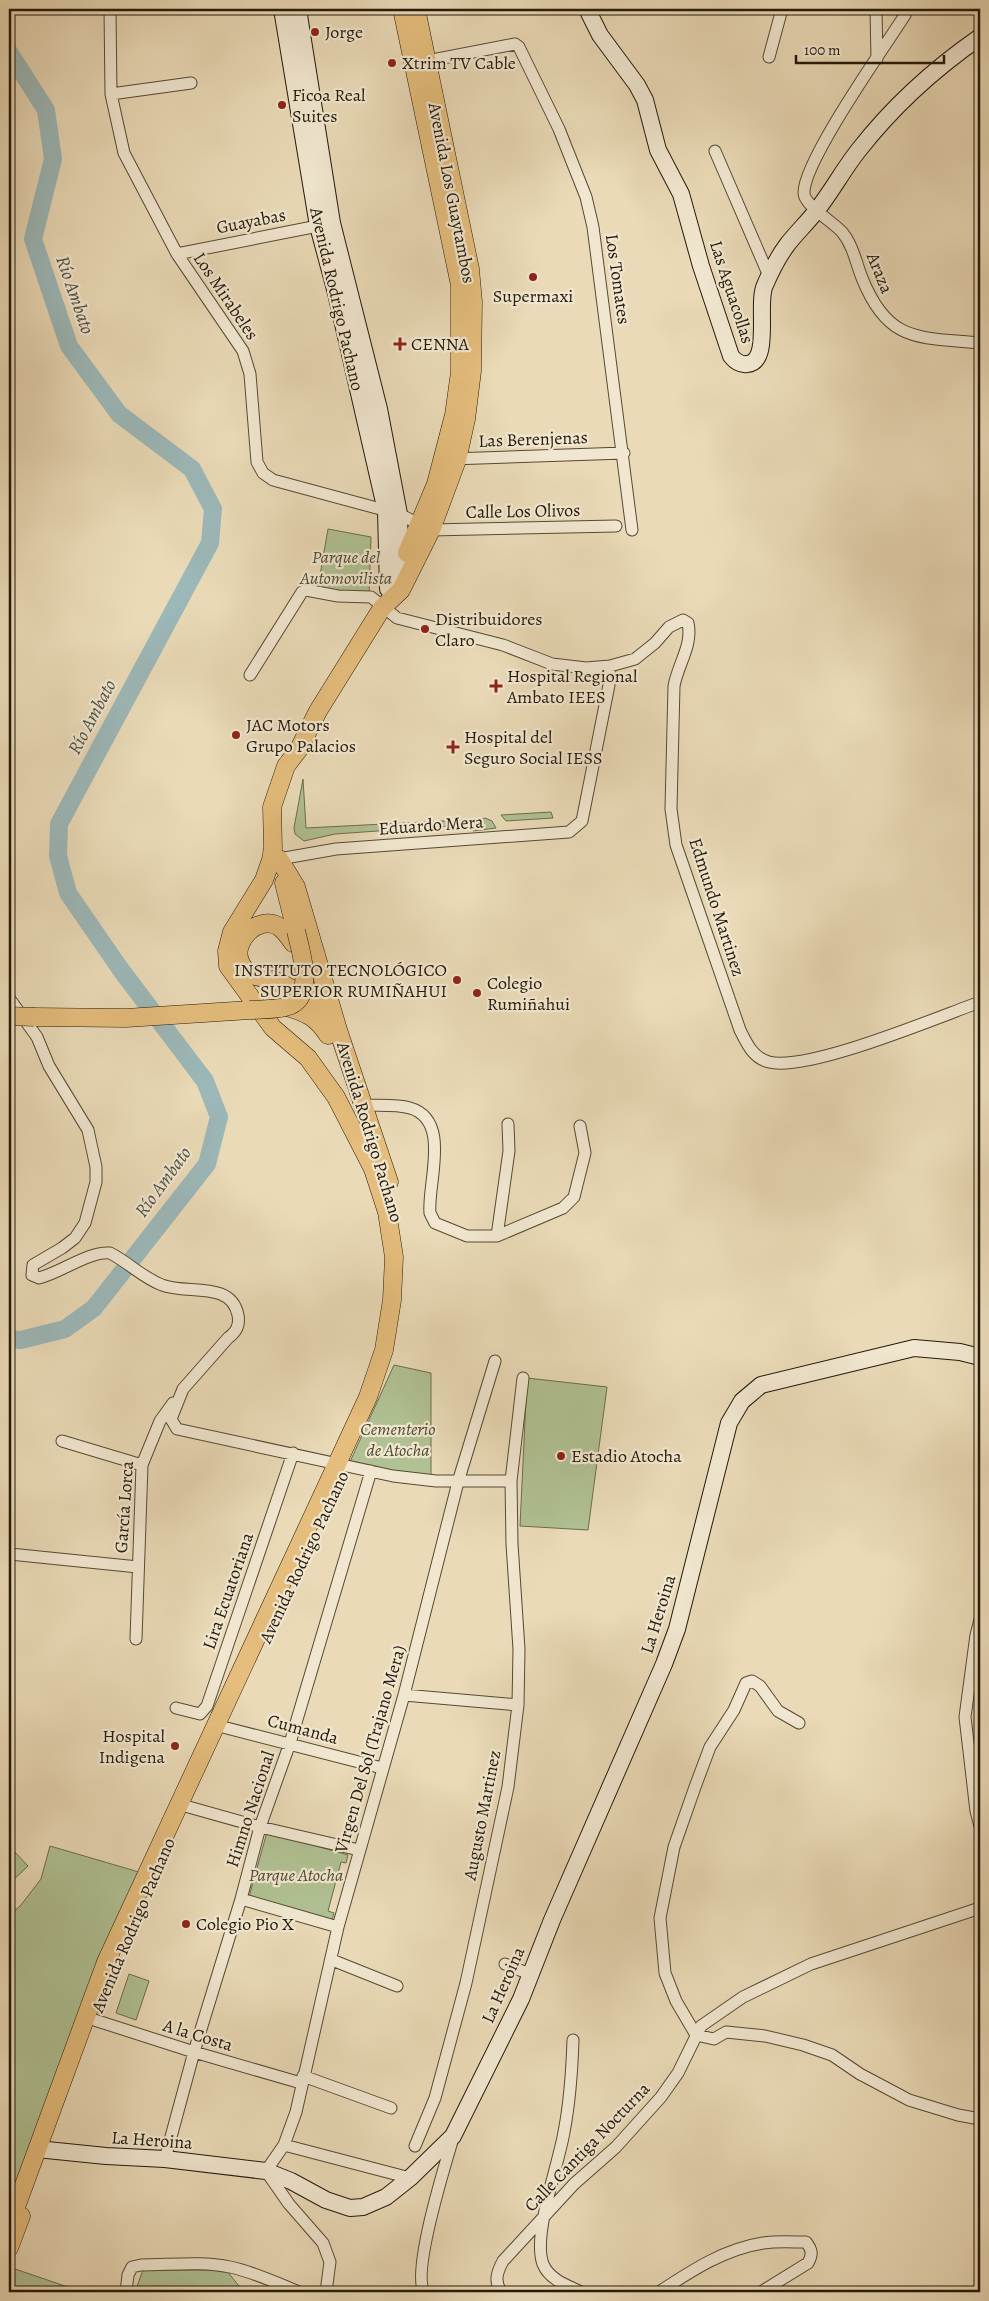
<svg xmlns="http://www.w3.org/2000/svg" width="989" height="2301" viewBox="0 0 989 2301" font-family="Alegreya,serif">
<style>
.green{fill:#b0c193;stroke:#6a6d4e}
.lines{fill:none;stroke-linecap:round;stroke-linejoin:round}
.river{stroke:#9cb8b9;stroke-width:18}
.street-casing{stroke:#564935;stroke-width:13}
.secondary-casing{stroke:#24190a;stroke-width:18}
.primary-casing{stroke:#24190a;stroke-width:19}
.street{stroke:#f1e7d0;stroke-width:11}
.secondary{stroke:#f1e7d0;stroke-width:16}
.primary{stroke:#e5bd7c;stroke-width:18}
.primary-bridge-casing{stroke:#24190a;stroke-width:19;stroke-linecap:butt}
.primary-bridge{stroke:#e5bd7c;stroke-width:18}
.poi-dot{fill:#8f2418;stroke:#f1e7d0;stroke-width:2}
.labels{text-anchor:middle;dominant-baseline:central;stroke-width:4.5;stroke-linejoin:round;paint-order:stroke}
.poi-label{font-size:18px;fill:#24190a;stroke:#f1e7d0;text-anchor:start}
.street-label{font-size:18px;fill:#24190a;stroke:#f1e7d0}
.park-label{font-size:18px;font-style:italic;fill:#4e4b33;stroke:#f1e7d0}
.water-label{font-size:19px;font-style:italic;fill:#4e5147;stroke:#f1e7d0}
</style>
<rect width="100%" height="100%" fill="#eadab7"/>
<filter id="stains"><feTurbulence type="fractalNoise" baseFrequency=".004" numOctaves="4"/><feColorMatrix values="0 0 0 0 .2 0 0 0 0 .09 0 0 0 0 .02 0 0 0 .5 -.17"/></filter>
<radialGradient id="worn" r=".72"><stop offset=".6" stop-color="#630" stop-opacity="0"/><stop offset="1" stop-color="#630" stop-opacity=".3"/></radialGradient>
<!-- green -->
<path class="green" d="M328 529 371 537 369 595 318 587Z
M303 779 306 828 462 820 463 825 335 834 304 841 295 834 294 828Z
M551 812 553 818 506 821 501 815Z
M485 818 492 821 496 828 473 831 477 821Z
M394 1365 431 1373V1478L349 1464Z
M527 1378 607 1387 588 1530 520 1526Z
M267 1832 348 1855 346 1863 341 1862 328 1911 334 1913 332 1920 249 1897Z
M50 1846 139 1872 9 2213V1916L21 1905 41 1879Z
M12 1849 28 1866 9 1884V1852Z
M129 1974 149 1981 136 2020 116 2013Z
M12 2268 65 2286 99 2292H9V2278Z
M143 2270H226L244 2292H135Z"/>
<g class="lines">
<!-- river -->
<path class="river" d="M9 52 46 110 53 159 33 239 69 346 119 414 192 469 213 509 210 543 59 824 58 856 68 893 121 970 205 1081 219 1117 207 1164 94 1308 65 1329 21 1340 9 1339"/>
<defs>
<path id="street" d="M110 9 111 94 124 153 177 254 243 351 250 374 257 462 263 473 273 480 399 514 431 530 616 526
M876 9 877 59
M897 9 902 10 905 15C885 46 803 162 804 193 804 205 833 222 842 232 853 245 856 263 862 278 888 343 918 337 980 343
M769 57 782 9
M422 62 515 44 519 47 559 129 586 197 593 227 632 530
M111 94 191 83
M715 151 769 276
M177 254 323 225
M451 459 624 453
M250 675 302 592 306 590 338 596 371 597 397 618 503 645 552 664 586 668 610 666 635 659 655 643 669 627 683 620 688 623C693 645 678 664 674 686L671 809 676 845 740 1030C747 1044 753 1058 769 1062 808 1072 938 1017 980 1002
M279 859 336 849 569 832 582 821 609 685 610 666
M9 998 37 1037 49 1066 88 1130 96 1167V1182L85 1223 75 1238 62 1248 33 1265 32 1275 39 1278C60 1273 89 1251 110 1253 128 1262 143 1278 162 1285 186 1295 231 1280 238 1315 240 1326 236 1332 228 1338L183 1389 171 1419 177 1429 393 1476 436 1481H511
M364 1105C379 1106 395 1104 410 1108 452 1120 427 1184 430 1213L435 1223 467 1236H497L563 1208 574 1197 585 1153 580 1126
M497 1236 509 1151 508 1124
M62 1441 142 1465
M10 1554 138 1567
M980 1620 976 1635 965 1717 976 1811 980 1826
M136 1639 142 1465 160 1421 173 1403
M404 1695 518 1705
M176 1708 200 1714 207 1706 293 1453
M799 1723 778 1711 760 1686 752 1681 746 1683 734 1710 710 1747 695 1787 674 1847 660 1918 665 1973 676 2001 696 2035 714 2039 726 2032 765 2036 803 2045 832 2055 860 2074 909 2100 958 2115 980 2119
M215 1725 382 1768
M178 1804 260 1827 359 1850
M241 1899 338 1927
M332 1960 397 1986
M505 1964 532 1975
M85 2017 194 2052 301 2083
M573 2040C572 2071 570 2101 564 2132 559 2163 532 2236 543 2264 549 2279 566 2285 579 2291
M303 2076 391 2108
M284 2145 410 2178
M415 2146 435 2098 466 1983 508 1787 518 1705 519 1649 512 1544 511 1481 523 1378
M165 2159 194 2052 241 1899 260 1827 290 1743 371 1471
M126 2292 128 2275 132 2267 141 2265C171 2265 201 2261 230 2267 254 2272 277 2283 299 2292
M326 2292 330 2262 323 2243 289 2204 266 2171 284 2145 296 2112 338 1927 404 1695 458 1482 495 1361
M424 2292C412 2271 445 2165 453 2138
M501 2292C494 2281 497 2272 503 2261L574 2184 616 2147 661 2097 678 2073 701 2026 743 1997 811 1964 980 1908
M659 2292C691 2271 724 2249 763 2243 777 2241 792 2242 806 2242 812 2250 813 2254 808 2263L761 2292"/>
<path id="secondary" d="M282 9 318 226 336 293 386 511 388 589
M298 9 332 223 379 409 399 514 401 590
M587 9 600 35 637 85 645 100 658 150 681 194 701 266 731 356C735 361 740 365 747 364 772 362 756 303 765 285 771 271 778 257 787 245 796 233 808 222 817 210 832 191 843 170 858 151 893 106 934 69 980 37
M37 2149 106 2156 165 2159 266 2171 291 2181 326 2200 350 2208 363 2207 386 2197 410 2178 453 2136 521 1999 552 1920 664 1664 677 1629 729 1423 742 1401 761 1385 914 1348 960 1352 980 1357"/>
<path id="primary" d="M402 9 460 285V372L454 415 436 484 407 553
M279 859 296 887 338 1030 389 1182
M284 883 296 931
M293 943C289 937 284 930 278 926 258 915 232 941 240 961 247 980 265 976 281 983 302 994 318 1004 332 1022
M287 1007C307 1013 316 1017 328 1035
M34 1017 126 1018 250 1010
M9 2226 106 1962 368 1397 384 1350 392 1300 394 1257 387 1212 373 1169 336 1097 308 1058 273 1028 228 966 227 951 232 932 264 880 271 860 273 848 272 807 286 766 299 749 318 711 382 608 401 590 431 530 457 460 466 419 472 371 473 302 470 269 416 9
M9 2248 21 2216"/>
</defs>
<!-- street casing -->
<use href="#street" class="street-casing"/>
<!-- secondary casing -->
<use href="#secondary" class="secondary-casing"/>
<!-- primary casing -->
<use href="#primary" class="primary-casing"/>
<!-- street -->
<use href="#street" class="street"/>
<!-- secondary -->
<use href="#secondary" class="secondary"/>
<!-- primary -->
<use href="#primary" class="primary"/>
<defs>
<path id="primary-bridge" d="M250 1010C261 1009 274 1010 285 1007 317 1000 301 952 296 931
M9 1016 34 1017"/>
</defs>
<!-- primary-bridge casing -->
<use href="#primary-bridge" class="primary-bridge-casing"/>
<!-- primary-bridge -->
<use href="#primary-bridge" class="primary-bridge"/>
</g>
<!-- markers -->
<g class="poi-dot">
<circle cx="315" cy="32" r="5"/>
<circle cx="392" cy="63" r="5"/>
<circle cx="282" cy="105" r="5"/>
<circle cx="533" cy="277" r="5"/>
<path d="M397.5 336.5h5v5h5v5h-5v5h-5v-5h-5v-5h5z"/>
<circle cx="425" cy="629" r="5"/>
<path d="M493.5 678.5h5v5h5v5h-5v5h-5v-5h-5v-5h5z"/>
<circle cx="236" cy="735" r="5"/>
<path d="M450.5 739.5h5v5h5v5h-5v5h-5v-5h-5v-5h5z"/>
<circle cx="457" cy="980" r="5"/>
<circle cx="477" cy="993" r="5"/>
<circle cx="561" cy="1456" r="5"/>
<circle cx="175" cy="1746" r="5"/>
<circle cx="186" cy="1924" r="5"/>
</g>
<g class="labels">
<!-- poi labels -->
<g class="poi-label">
<text x="325" y="32">Jorge</text>
<text x="402" y="63">Xtrim TV Cable</text>
<text x="292" y="95">Ficoa Real<tspan x="292" dy="21">Suites</tspan></text>
<text x="533" y="296" text-anchor="middle">Supermaxi</text>
<text x="411" y="344">CENNA</text>
<text x="435" y="619">Distribuidores<tspan x="435" dy="21">Claro</tspan></text>
<text x="507" y="676">Hospital Regional<tspan x="507" dy="21">Ambato IEES</tspan></text>
<text x="246" y="725">JAC Motors<tspan x="246" dy="21">Grupo Palacios</tspan></text>
<text x="464" y="737">Hospital del<tspan x="464" dy="21">Seguro Social IESS</tspan></text>
<text x="447" y="970" text-anchor="end">INSTITUTO TECNOLÓGICO<tspan x="447" dy="21">SUPERIOR RUMIÑAHUI</tspan></text>
<text x="487" y="983">Colegio<tspan x="487" dy="21">Rumiñahui</tspan></text>
<text x="571" y="1456">Estadio Atocha</text>
<text x="165" y="1736" text-anchor="end">Hospital<tspan x="165" dy="21">Indigena</tspan></text>
<text x="196" y="1924">Colegio Pio X</text>
</g>
<!-- street labels -->
<g class="street-label">
<text transform="translate(452 193) rotate(79)">Avenida Los Guaytambos</text>
<text transform="translate(251 221) rotate(-11)">Guayabas</text>
<text transform="translate(880 273) rotate(68)">Araza</text>
<text transform="translate(618 279) rotate(82)">Los Tomates</text>
<text transform="translate(732 292) rotate(72)">Las Aguacollas</text>
<text transform="translate(226 296) rotate(56)">Los Mirabeles</text>
<text transform="translate(337 299) rotate(77)">Avenida Rodrigo Pachano</text>
<text transform="translate(533 439) rotate(-2)">Las Berenjenas</text>
<text transform="translate(523 511) rotate(-1)">Calle Los Olivos</text>
<text transform="translate(431 825) rotate(-4)">Eduardo Mera</text>
<text transform="translate(717 907) rotate(72)">Edmundo Martinez</text>
<text transform="translate(370 1132) rotate(73)">Avenida Rodrigo Pachano</text>
<text transform="translate(124 1507) rotate(-86)">García Lorca</text>
<text transform="translate(304 1557) rotate(-65)">Avenida Rodrigo Pachano</text>
<text transform="translate(228 1591) rotate(-71)">Lira Ecuatoriana</text>
<text transform="translate(658 1614) rotate(-73)">La Heroina</text>
<text transform="translate(303 1729) rotate(15)">Cumanda</text>
<text transform="translate(370 1749) rotate(-74)">Virgen Del Sol (Trajano Mera)</text>
<text transform="translate(250 1809) rotate(-72)">Himno Nacional</text>
<text transform="translate(482 1815) rotate(-79)">Augusto Martinez</text>
<text transform="translate(133 1925) rotate(-67)">Avenida Rodrigo Pachano</text>
<text transform="translate(503 1985) rotate(-66)">La Heroina</text>
<text transform="translate(198 2035) rotate(17)">A la Costa</text>
<text transform="translate(152 2140) rotate(4)">La Heroina</text>
<text transform="translate(587 2147) rotate(-46)">Calle Cantiga Nocturna</text>
</g>
<!-- park labels -->
<g class="park-label">
<text x="346" y="557">Parque del<tspan x="346" dy="21">Automovilista</tspan></text>
<text x="398" y="1429">Cementerio<tspan x="398" dy="21">de Atocha</tspan></text>
<text x="296" y="1875">Parque Atocha</text>
</g>
<!-- water labels -->
<g class="water-label">
<text transform="translate(75 295) rotate(71)">Río Ambato</text>
<text transform="translate(92 717) rotate(-62)">Río Ambato</text>
<text transform="translate(163 1182) rotate(-54)">Río Ambato</text>
</g>
</g>
<!-- margin -->
<rect width="989" height="2301" fill="none" stroke="#eadab7" stroke-width="30"/>
<rect x="10" y="10" width="969" height="2281" fill="none" stroke="#24190a" stroke-width="2.5"/>
<rect x="15" y="15" width="959" height="2271" fill="none" stroke="#24190a"/>
<!-- scale -->
<path d="M796 55v8h148v-8" fill="none" stroke="#24190a" stroke-width="2.5"/>
<text x="804" y="55" font-size="15" fill="#24190a" stroke="#f1e7d0" stroke-width="4" paint-order="stroke">100 m</text>
<rect width="100%" height="100%" filter="url(#stains)"/>
<rect width="100%" height="100%" fill="url(#worn)"/>
</svg>
